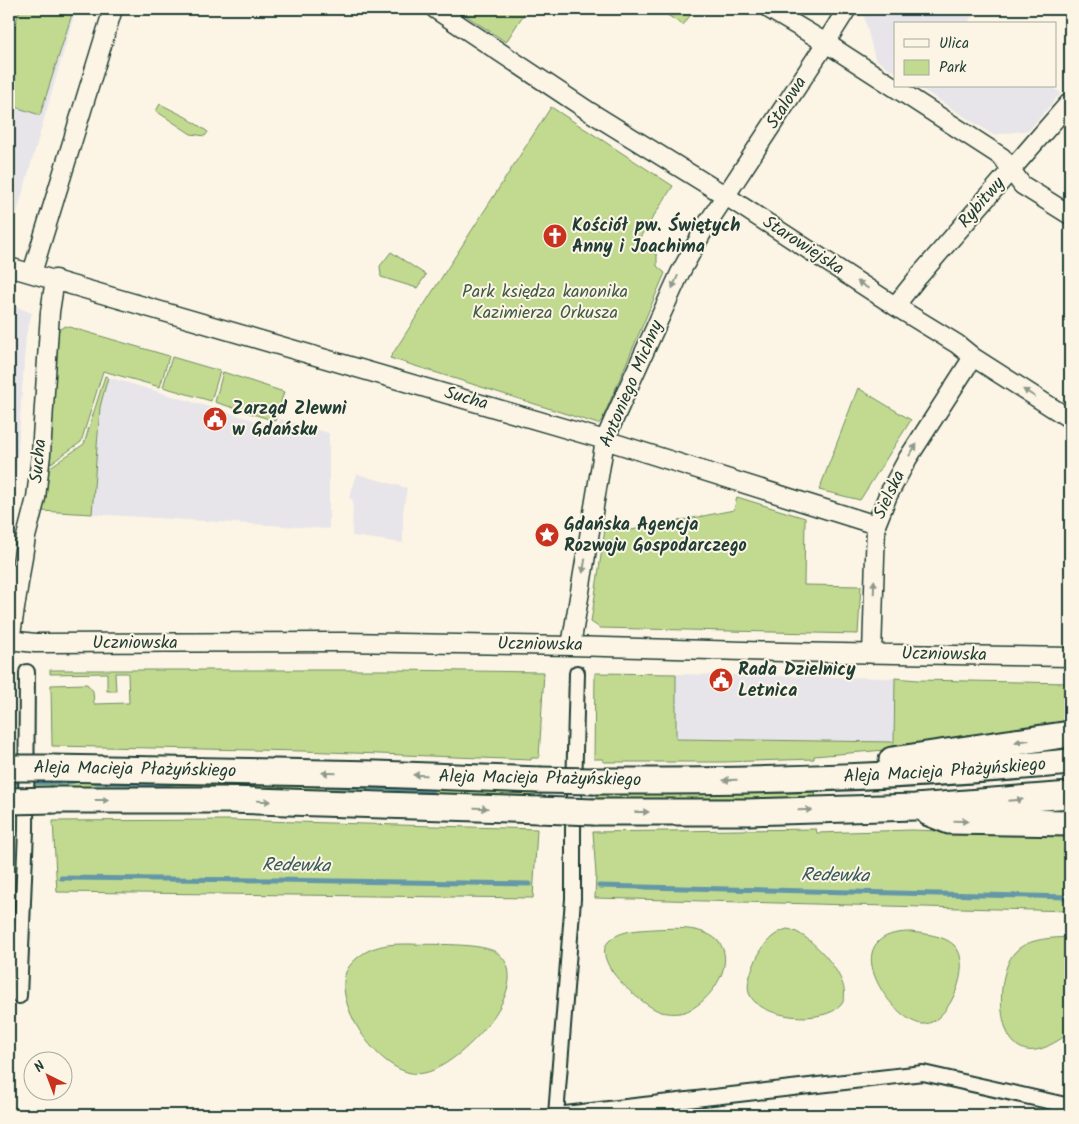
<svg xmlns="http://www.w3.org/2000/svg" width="1079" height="1124" viewBox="0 0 1079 1124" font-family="Kalam,sans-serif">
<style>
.built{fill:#e7e5e9}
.green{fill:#c2da90;stroke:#708c62}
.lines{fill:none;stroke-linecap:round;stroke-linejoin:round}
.stream{stroke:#6598a7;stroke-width:5}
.pedestrian-casing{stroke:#1f3d34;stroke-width:18}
.minor-casing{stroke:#1f3d34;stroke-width:21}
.secondary-casing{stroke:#1f3d34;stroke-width:29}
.pedestrian{stroke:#fcf5e5;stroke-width:14}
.minor{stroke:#fcf5e5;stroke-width:18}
.secondary{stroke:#fcf5e5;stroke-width:25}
.secondary-bridge-casing{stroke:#1f3d34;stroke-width:29;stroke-linecap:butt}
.secondary-bridge{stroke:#fcf5e5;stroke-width:25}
.oneway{fill:#8e998c}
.labels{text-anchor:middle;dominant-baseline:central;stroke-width:4;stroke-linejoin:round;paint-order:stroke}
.street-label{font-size:18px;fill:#1f3d34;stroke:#fcf5e5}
.poi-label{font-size:18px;font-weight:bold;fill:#1f3d34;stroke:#fcf5e5;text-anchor:start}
.park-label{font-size:18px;fill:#405c46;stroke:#fcf5e5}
.water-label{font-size:19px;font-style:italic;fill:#365b5a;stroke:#fcf5e5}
</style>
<rect width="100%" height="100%" fill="#fcf5e5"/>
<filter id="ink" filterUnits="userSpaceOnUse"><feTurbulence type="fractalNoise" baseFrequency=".02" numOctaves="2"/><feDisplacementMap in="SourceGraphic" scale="10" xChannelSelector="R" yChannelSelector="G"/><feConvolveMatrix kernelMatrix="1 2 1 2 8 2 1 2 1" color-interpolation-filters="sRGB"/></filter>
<g filter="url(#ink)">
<!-- built -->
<path class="built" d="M9 9H76L9 240Z
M870 9H977L967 24H895V72L875 59 864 16Z
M917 86H1051L1061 93 1029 130 993 135Z
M9 304 32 313 26 335 9 577Z
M108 377 277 427 280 419 329 433V529L92 514 100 407Z
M357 474 407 488 403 512V543L352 536 353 500 349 498Z
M676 674 895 678 894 742 675 739Z"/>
<!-- green -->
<path class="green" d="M20 9H55L72 14 40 115 9 105V45Z
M456 9H527L506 42Z
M658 9H686L692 13 683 25Z
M160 104 186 117 208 132 205 136 191 134 156 111Z
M551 107 673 186 637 242 657 255V266L665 273 602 420 598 424 390 358Z
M391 252 426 275 417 288 381 277 380 266Z
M66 326 169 356 160 387 103 371 81 442 47 466 57 333 60 329Z
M172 357 220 371 211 401 163 387Z
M223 372 284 392 275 421 215 402Z
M105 376 108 377 100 407 92 514 41 511 46 470 84 444Z
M858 388 911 420 860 500 819 490Z
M737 497 805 518 804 585 861 586 858 634 600 628 591 622 605 529 626 531 734 510Z
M50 670H393L544 672 539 758H531V760L303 751 52 746 51 685 87 684 93 691 94 704 129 703 128 673H115L116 691H107V673L50 674Z
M595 673 676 674V739L894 742 895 678 918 680 1070 683V721L1042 725 1006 733 885 750 814 756V759L723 762H603V759H594Z
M9 777 535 790V799L9 791Z
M815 789 816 800 597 801V791Z
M227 820 537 829 533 898 57 892 53 821Z
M816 829 817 833 911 830 1070 835V911L595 898 596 875 593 832Z
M654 929C674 928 701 926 717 940 740 963 706 1009 680 1013 674 1014 667 1013 661 1012 643 1006 587 960 610 940 621 930 640 930 654 929Z
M787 929C809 931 858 984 841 1005 824 1025 758 1019 749 993 746 982 752 970 756 960 763 945 771 934 787 929Z
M911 932C925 934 943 935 954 945 974 964 949 1022 925 1024 895 1027 829 932 911 932Z
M1070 937V1033C1060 1039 1048 1048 1036 1050 994 1057 994 972 1016 951 1029 938 1053 938 1070 937Z
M409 944C429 945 485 942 499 954 537 987 458 1067 424 1073 385 1081 336 1011 345 975 348 963 364 951 375 948 386 944 398 944 409 944Z"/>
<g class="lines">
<!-- stream -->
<path class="stream" d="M9 783 69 782 84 779 97 782 167 784 176 782
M237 783 246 785 255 783
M316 785 432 790
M61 878 274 880 530 884
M599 886 1070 897"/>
<defs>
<path id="pedestrian" d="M19 996 26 830 27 672
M556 1115 923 1073 1070 1106
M556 1115 573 899V831L577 673"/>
<path id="minor" d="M435 9 590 112 726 196 895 306 957 344 973 357 1070 419
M769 9 826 43 1002 157 1022 185 1070 215
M9 267 605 440 876 525
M32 273 113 9
M895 306 919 276 1070 102
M9 640 35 643 344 642 571 646 783 652 1070 657
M10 641 26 537 36 498 41 454 50 312 55 279
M571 646 605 440 614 419 680 273 707 224 820 52 847 9
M872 654 876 525 888 495 908 458 973 357"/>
<g id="secondary">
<path d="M892 760 1070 734"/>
<path d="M52 768 377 774 539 780"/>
<path id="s1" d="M594 781C753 782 912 777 1070 762"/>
<path d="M53 800H228L538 810"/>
<path d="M594 812H748L915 807 1070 795"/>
<path d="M929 813 949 821 1070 823"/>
</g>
</defs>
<!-- pedestrian casing -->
<use href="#pedestrian" class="pedestrian-casing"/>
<!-- minor casing -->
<use href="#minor" class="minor-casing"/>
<!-- secondary casing -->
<use href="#secondary" class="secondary-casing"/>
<!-- pedestrian -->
<use href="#pedestrian" class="pedestrian"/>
<!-- minor -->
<use href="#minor" class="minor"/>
<!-- secondary -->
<use href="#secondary" class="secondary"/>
<defs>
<path id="secondary-bridge" d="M9 768H52
M539 780 594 781
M9 801 53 800
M538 810 594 812"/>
</defs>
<!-- secondary-bridge casing -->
<use href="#secondary-bridge" class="secondary-bridge-casing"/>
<!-- secondary-bridge -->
<use href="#secondary-bridge" class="secondary-bridge"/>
</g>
<!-- one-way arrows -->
<defs><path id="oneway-solid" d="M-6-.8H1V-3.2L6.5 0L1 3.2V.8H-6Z" transform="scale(1.25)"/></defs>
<g class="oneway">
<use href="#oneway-solid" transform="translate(675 282) rotate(114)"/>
<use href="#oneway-solid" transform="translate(863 285) rotate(-147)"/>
<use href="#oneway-solid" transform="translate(1029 393) rotate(-148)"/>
<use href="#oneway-solid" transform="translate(913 450) rotate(-57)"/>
<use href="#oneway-solid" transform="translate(584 566) rotate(100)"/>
<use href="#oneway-solid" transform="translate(874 587) rotate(-88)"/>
<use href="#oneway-solid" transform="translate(1022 741) rotate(172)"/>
<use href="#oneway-solid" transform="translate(329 773) rotate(-179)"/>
<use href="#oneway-solid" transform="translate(420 775) rotate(-178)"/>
<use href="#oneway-solid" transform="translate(730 780) rotate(179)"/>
<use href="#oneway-solid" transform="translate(102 800)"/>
<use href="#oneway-solid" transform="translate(1016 800) rotate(-5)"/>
<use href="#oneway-solid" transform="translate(264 801) rotate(2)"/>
<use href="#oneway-solid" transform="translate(481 808) rotate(2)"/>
<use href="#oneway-solid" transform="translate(805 810) rotate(-2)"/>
<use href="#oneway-solid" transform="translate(642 812)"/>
<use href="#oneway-solid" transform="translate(961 821) rotate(1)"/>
</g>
</g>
<!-- icons -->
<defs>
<symbol id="church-disc" viewBox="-11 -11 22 22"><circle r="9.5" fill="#c8321e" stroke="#fcf5e5"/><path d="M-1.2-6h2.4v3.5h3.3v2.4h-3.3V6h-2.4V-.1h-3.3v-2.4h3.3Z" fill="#fff"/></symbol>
<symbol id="civic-disc" viewBox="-11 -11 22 22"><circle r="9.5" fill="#c8321e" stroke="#fcf5e5"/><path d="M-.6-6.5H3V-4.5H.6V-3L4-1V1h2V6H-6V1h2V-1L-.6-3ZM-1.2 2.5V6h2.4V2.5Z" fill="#fff"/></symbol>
<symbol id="sight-disc" viewBox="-11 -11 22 22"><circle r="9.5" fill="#c8321e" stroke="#fcf5e5"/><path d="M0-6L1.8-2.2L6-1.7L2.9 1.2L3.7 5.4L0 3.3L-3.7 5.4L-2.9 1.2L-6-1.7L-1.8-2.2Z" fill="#fff"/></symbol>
</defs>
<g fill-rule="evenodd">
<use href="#church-disc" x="541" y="222" width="28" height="28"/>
<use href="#civic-disc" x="201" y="405" width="28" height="28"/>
<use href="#sight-disc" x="533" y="521" width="28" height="28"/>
<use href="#civic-disc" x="707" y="666" width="28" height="28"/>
</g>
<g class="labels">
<!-- street labels -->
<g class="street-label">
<text transform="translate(787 103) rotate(-57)">Stalowa</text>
<text transform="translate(982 203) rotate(-49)">Rybitwy</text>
<text transform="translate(803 246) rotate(33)">Starowiejska</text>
<text transform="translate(632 384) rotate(-67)">Antoniego Michny</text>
<text transform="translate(466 399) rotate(16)">Sucha</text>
<text transform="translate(39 461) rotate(-85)">Sucha</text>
<text transform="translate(890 495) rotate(-65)">Sielska</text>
<text x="135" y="643">Uczniowska</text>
<text transform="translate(540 645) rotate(1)">Uczniowska</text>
<text transform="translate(944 655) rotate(1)">Uczniowska</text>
<text transform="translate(135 770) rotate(1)">Aleja Macieja Płażyńskiego</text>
<text stroke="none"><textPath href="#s1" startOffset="351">Aleja Macieja Płażyńskiego</textPath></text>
<text transform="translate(540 779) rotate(1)">Aleja Macieja Płażyńskiego</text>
</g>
<!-- poi labels -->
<g class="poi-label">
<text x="572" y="226">Kościół pw. Świętych<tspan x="572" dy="21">Anny i Joachima</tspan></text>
<text x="232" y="409">Zarząd Zlewni<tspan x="232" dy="21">w Gdańsku</tspan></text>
<text x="564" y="525">Gdańska Agencja<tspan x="564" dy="21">Rozwoju Gospodarczego</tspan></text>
<text x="738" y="670">Rada Dzielnicy<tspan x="738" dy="21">Letnica</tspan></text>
</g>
<!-- park labels -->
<g class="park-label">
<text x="545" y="292">Park księdza kanonika<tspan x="545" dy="21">Kazimierza Orkusza</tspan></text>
</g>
<!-- water labels -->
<g class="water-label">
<text transform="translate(296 866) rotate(1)">Redewka</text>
<text transform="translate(835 876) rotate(1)">Redewka</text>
</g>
</g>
<!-- margin -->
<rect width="1079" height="1124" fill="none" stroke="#fcf5e5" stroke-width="30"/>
<rect x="15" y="15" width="1049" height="1094" fill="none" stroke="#1f3d34" stroke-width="2" filter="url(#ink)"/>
<!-- legend -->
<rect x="894" y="22" width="162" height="65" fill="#fcf5e5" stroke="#a4ab9e"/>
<rect x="904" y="39" width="25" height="8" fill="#fcf5e5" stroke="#a4ab9e"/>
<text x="939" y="48" font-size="15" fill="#1f3d34">Ulica</text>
<rect x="904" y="60" width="25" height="15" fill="#c2da90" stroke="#a4ab9e"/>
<text x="939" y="72" font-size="15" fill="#1f3d34">Park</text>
<!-- north arrow -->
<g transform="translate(48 1076) rotate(318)"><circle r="24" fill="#fcf5e5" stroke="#a4ab9e"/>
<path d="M0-4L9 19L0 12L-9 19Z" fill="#c8321e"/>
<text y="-8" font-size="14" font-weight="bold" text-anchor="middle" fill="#1f3d34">N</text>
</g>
</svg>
